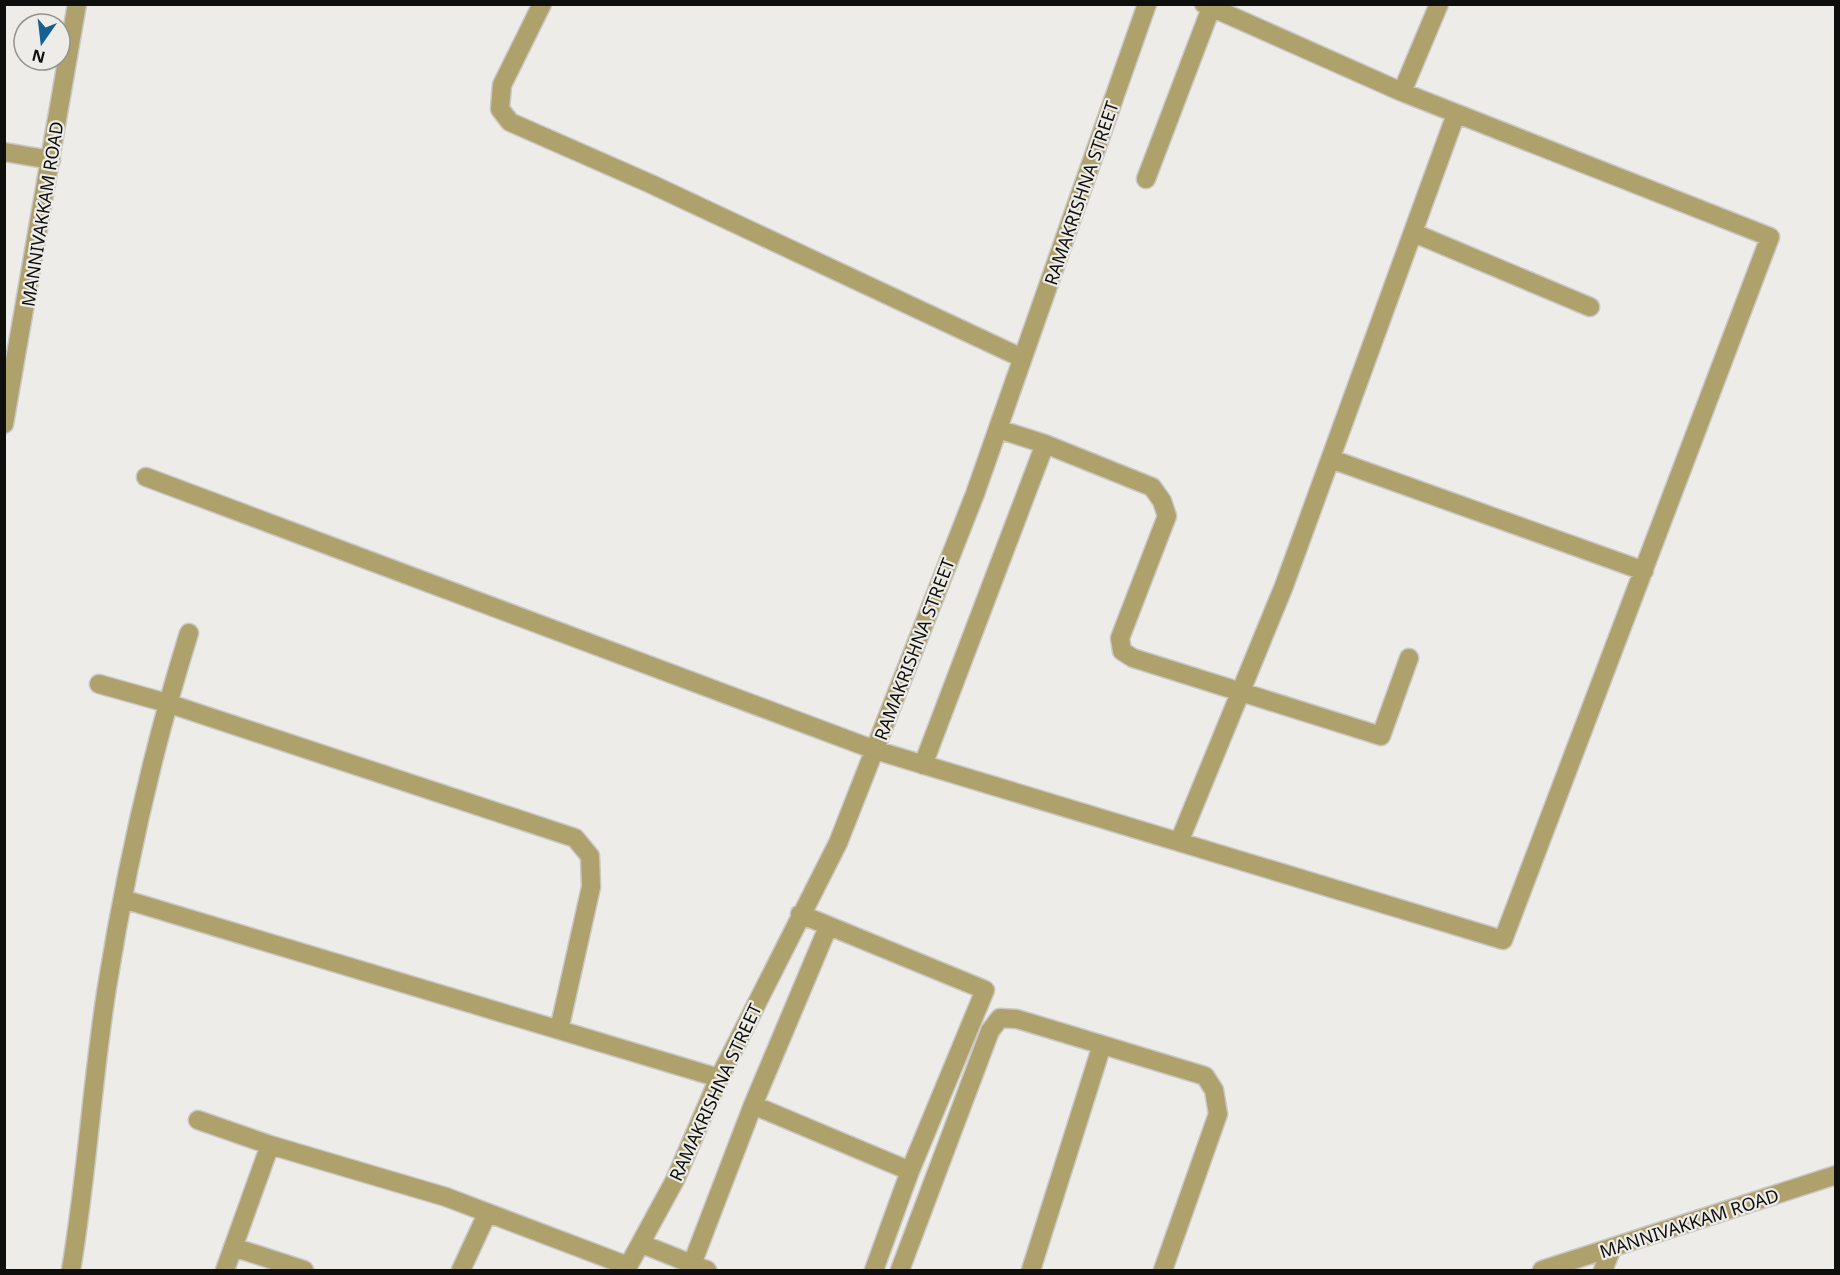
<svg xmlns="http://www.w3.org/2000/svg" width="1840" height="1275" viewBox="0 0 1840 1275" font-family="'Noto Sans',sans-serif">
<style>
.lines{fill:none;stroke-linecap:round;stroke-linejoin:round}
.minor-casing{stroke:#c9c8c5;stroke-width:21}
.minor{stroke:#afa16c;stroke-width:18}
.labels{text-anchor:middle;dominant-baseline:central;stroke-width:4.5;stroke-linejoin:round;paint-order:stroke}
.street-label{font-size:18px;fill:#0e0e0c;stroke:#edece8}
</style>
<rect width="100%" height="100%" fill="#edece8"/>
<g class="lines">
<defs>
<path id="minor" d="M542 4 502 85 500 109 510 122 651 184 1022 358
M1204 4 1402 92
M4 152 51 160
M1146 179 1211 8
M1414 233 1590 307
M4 424 77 4
M998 429 1045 444
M1331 459 1644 571
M146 477 875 750 1503 940 1770 237 1402 92 1439 4
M99 684 167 703 575 838 590 856 591 887 559 1030
M923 765 1045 444 1152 487 1162 501 1167 516 1120 638 1122 651 1133 658 1381 736 1409 658
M1179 842 1284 586 1456 114
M123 899 719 1078
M800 914 985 990 910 1171 874 1270
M753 1105 828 927
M198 1120 270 1145 446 1197 628 1266
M642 1244 707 1270
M233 1247 304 1270
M692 1264 753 1105 910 1171
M71 1270C87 1176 92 1081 107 987 126 868 153 748 189 633
M225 1270 270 1145
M461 1270 487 1214
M626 1270 675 1180 719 1078 838 843 975 494 1147 4
M900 1270 990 1031 1000 1018 1017 1019 1205 1076 1214 1090 1218 1114 1163 1270
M1031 1270 1102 1045
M1542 1270 1836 1175
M1603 1270 1612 1248"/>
</defs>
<!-- minor casing -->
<use href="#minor" class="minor-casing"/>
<!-- minor -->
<use href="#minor" class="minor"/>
</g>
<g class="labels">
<!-- street labels -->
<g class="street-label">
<text transform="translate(1081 193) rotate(-71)">RAMAKRISHNA STREET</text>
<text transform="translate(42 214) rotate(-81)">MANNIVAKKAM ROAD</text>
<text transform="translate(914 649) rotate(-69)">RAMAKRISHNA STREET</text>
<text transform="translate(715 1092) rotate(-65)">RAMAKRISHNA STREET</text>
<text transform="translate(1689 1223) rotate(-18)">MANNIVAKKAM ROAD</text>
</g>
</g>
<!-- border -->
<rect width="1840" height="1275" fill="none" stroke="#0e0e0c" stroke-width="12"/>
<!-- north arrow -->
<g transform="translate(42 42) rotate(194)"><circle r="28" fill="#edece8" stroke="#949390" stroke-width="1.5"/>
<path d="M0-4.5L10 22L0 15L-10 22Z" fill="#165f93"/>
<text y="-9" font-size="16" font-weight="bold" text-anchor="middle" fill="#0e0e0c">N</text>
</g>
</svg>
